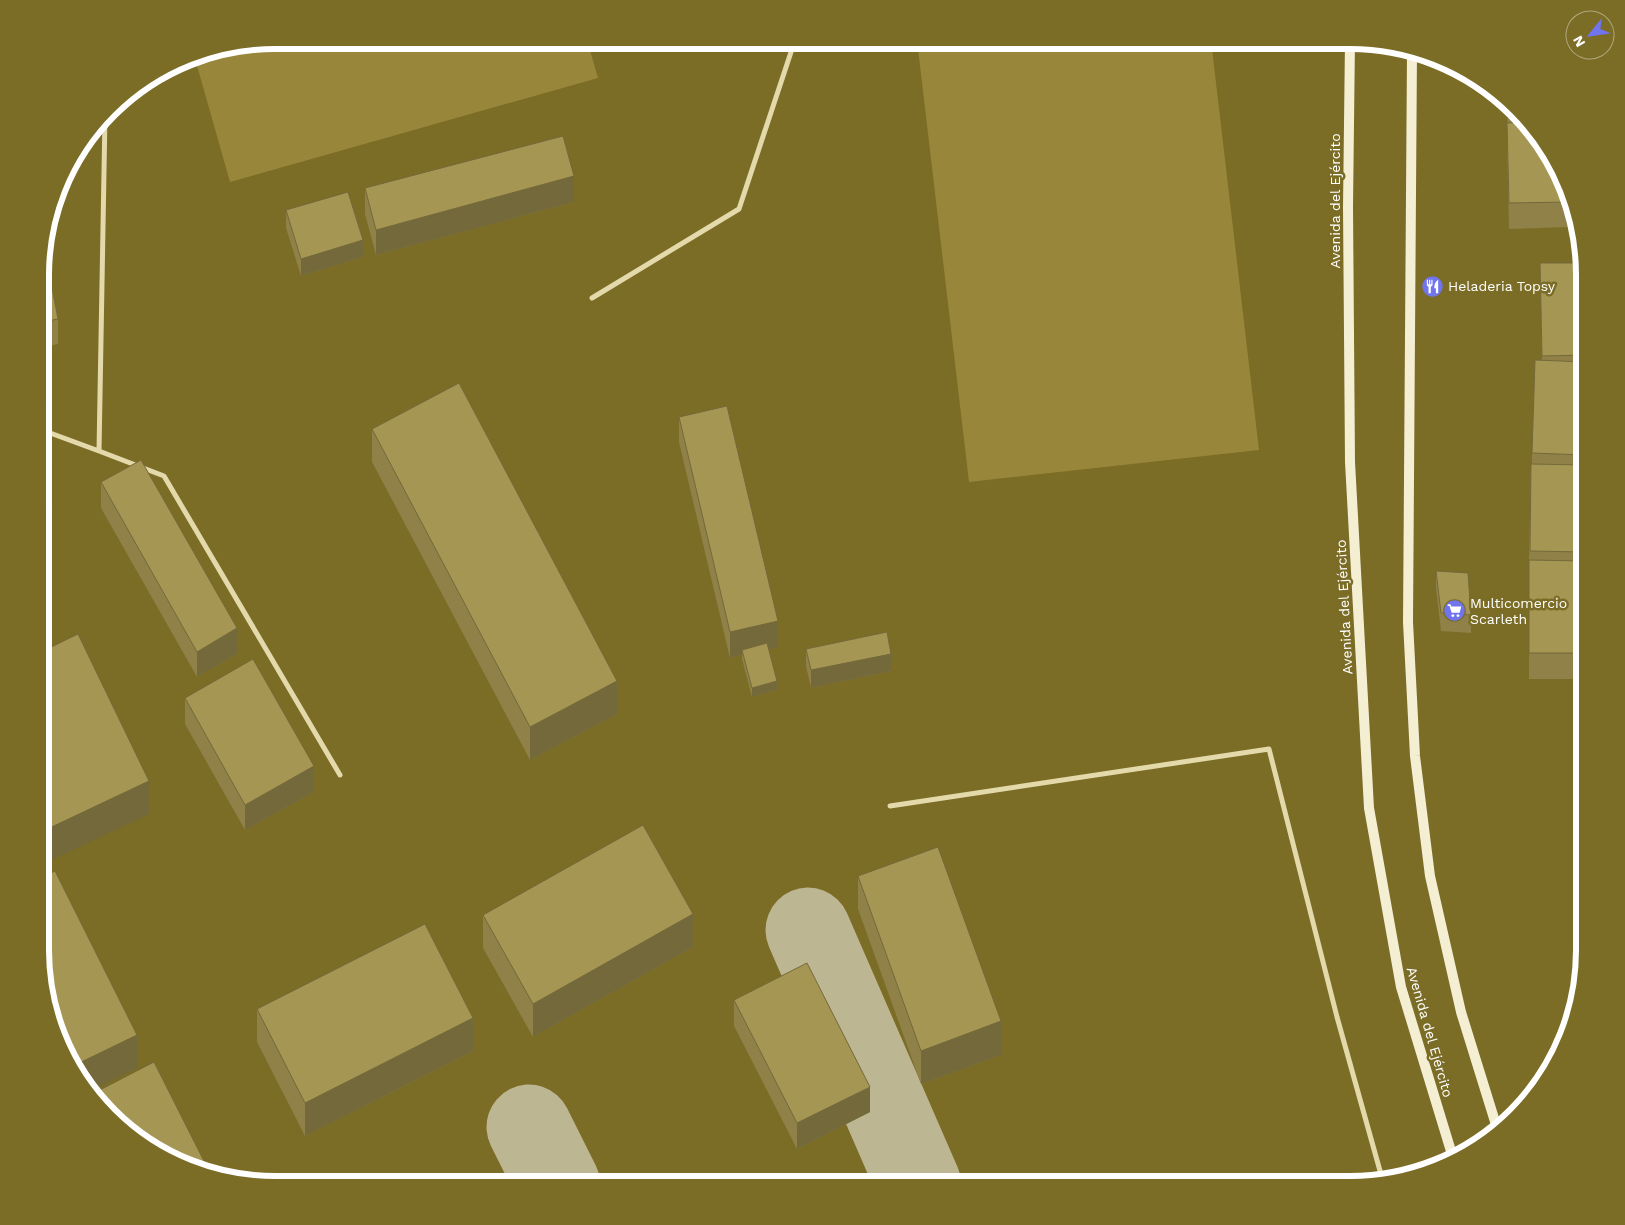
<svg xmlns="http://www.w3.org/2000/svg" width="1625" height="1225" viewBox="0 0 1625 1225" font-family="'Work Sans',sans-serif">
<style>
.green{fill:#98863a}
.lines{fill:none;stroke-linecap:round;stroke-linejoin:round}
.taxiway{stroke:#bdb692;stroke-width:85}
.street{stroke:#e4d9aa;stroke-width:5}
.secondary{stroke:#f4eed3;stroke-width:10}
.wall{fill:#8f8147}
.shaded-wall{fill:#74693a}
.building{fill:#a69653;stroke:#74693a}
.labels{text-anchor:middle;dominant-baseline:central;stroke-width:5;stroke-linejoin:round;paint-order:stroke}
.street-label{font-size:14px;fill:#fff;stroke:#7b6c26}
.poi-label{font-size:14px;fill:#fff;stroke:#7b6c26;text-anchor:start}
.rim{fill:none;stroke:#fff;stroke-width:6}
</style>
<rect width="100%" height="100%" fill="#7b6c26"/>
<!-- green -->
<path class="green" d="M274 40H587L598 78 230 182 194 55 199 53Z
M917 40H1211L1259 450 969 482Z"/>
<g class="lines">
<!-- taxiway -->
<path class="taxiway" d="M808 930 919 1185
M529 1127 558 1185"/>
<!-- street -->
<path class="street" d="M592 298 739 209 795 40
M42 430 99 451 105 116
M99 451 164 476 340 775
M890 806 1269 749 1337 1017 1382 1178"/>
<!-- secondary -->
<path class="secondary" d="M1350 40 1348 207 1350 462 1369 808 1401 987 1454 1161
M1412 51 1408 622 1415 756 1430 876 1461 1012 1497 1128"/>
</g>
<!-- wall -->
<path class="wall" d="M1508 102 1561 171 1571 214V227L1509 229 1507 148Z
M365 188 574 202 376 255 365 214Z
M286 210 363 257 301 276 286 228Z
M42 243 58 319V344L42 347Z
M1540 263 1585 274V679H1529V560L1531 464H1532V453L1542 360Z
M679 417 778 647 769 649 777 690 752 697 742 659V655L730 658 679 442Z
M372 429 617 714 530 760 372 462Z
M101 482 237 654 197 677 101 508Z
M1436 571 1471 615V633L1441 631 1436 589Z
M806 649 891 671 811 688 806 666Z
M185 698 314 792 245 830 185 724Z
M858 876 1001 1055 921 1084 858 909Z
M483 915 693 947 533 1037 483 948Z
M734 1000 870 1112 797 1149 734 1026Z
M257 1009 473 1051 305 1136 257 1042Z"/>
<!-- shaded-wall -->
<path class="shaded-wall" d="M184 61V70L156 78V77Z
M574 176V202L376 255V230Z
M363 240V257L301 276V259Z
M778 621V647L743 655 742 650V655L730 658V632Z
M237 628V654L197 677V652Z
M891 654V671L811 688V670Z
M617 681V714L530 760V727Z
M777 681V690L752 697V688Z
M314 766V792L245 830V805Z
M149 781V814L41 865V832Z
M693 914V947L533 1037V1004Z
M473 1018V1051L305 1136V1103Z
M1001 1021V1055L921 1084V1051Z
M137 1035V1068L92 1090 73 1066Z
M870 1087V1112L797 1149V1123Z"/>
<!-- building -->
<path class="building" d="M1508 102 1513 108H1508Z
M1524 122 1561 171 1568 202 1509 203 1507 123Z
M563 136 574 176 376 230 365 188Z
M348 192 363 240 301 259 286 210Z
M43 241 58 319 42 322V243Z
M1540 263H1582L1585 274V355L1542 356Z
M1535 360 1585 362V455L1532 453Z
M459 383 617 681 530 727 372 429Z
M727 406 778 621 730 632 679 417Z
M141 460 237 628 197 652 101 482Z
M1531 464 1585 465V552L1530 551Z
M1529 560 1585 561V653H1529Z
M1436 571 1468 573 1471 615 1441 613Z
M887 632 891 654 811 670 806 649Z
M78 634 149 781 41 832V652Z
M767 643 777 681 752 688 742 650Z
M253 659 314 766 245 805 185 698Z
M643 825 693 914 533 1004 483 915Z
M938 847 1001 1021 921 1051 858 876Z
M55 871 137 1035 73 1066 64 1055 41 966V878Z
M425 924 473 1018 305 1103 257 1009Z
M807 963 870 1087 797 1123 734 1000Z
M154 1062 210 1173 185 1167 120 1127 94 1093Z"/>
<!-- icons -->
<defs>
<symbol id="restaurant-disc" viewBox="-11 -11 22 22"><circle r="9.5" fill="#7074ed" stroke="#7b6c26"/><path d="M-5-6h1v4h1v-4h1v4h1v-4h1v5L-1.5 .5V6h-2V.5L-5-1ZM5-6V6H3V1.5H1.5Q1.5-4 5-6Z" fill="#fff"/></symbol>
<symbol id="supermarket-disc" viewBox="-11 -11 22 22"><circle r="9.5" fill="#7074ed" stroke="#7b6c26"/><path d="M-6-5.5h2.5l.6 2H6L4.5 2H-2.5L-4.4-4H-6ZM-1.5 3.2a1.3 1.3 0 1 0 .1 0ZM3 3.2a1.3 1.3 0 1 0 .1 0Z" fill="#fff"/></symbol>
</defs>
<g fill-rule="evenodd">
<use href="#restaurant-disc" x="1420" y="274" width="25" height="25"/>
<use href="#supermarket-disc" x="1442" y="598" width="25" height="25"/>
</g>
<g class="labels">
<!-- street labels -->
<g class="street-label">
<text transform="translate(1335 201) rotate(-90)">Avenida del Ejército</text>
<text transform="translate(1344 607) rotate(-93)">Avenida del Ejército</text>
<text transform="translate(1430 1032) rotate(74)">Avenida del Ejército</text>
</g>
<!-- poi labels -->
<g class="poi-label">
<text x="1448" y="286">Heladeria Topsy</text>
<text x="1470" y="603">Multicomercio<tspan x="1470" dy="16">Scarleth</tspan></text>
</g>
</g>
<!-- crop -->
<path d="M0 0H1625V1225H0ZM275 49H1350A226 226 0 0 1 1576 275V950A226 226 0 0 1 1350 1176H275A226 226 0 0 1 49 950V275A226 226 0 0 1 275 49Z" fill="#7b6c26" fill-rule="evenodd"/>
<path class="rim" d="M275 49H1350A226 226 0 0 1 1576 275V950A226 226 0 0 1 1350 1176H275A226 226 0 0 1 49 950V275A226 226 0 0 1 275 49Z"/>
<!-- north arrow -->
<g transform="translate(1590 35) rotate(240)"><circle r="24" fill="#7b6c26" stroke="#b0a77d"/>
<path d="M0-4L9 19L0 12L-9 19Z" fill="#7074ed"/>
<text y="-8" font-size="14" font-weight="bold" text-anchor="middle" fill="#ffffff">N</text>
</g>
</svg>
